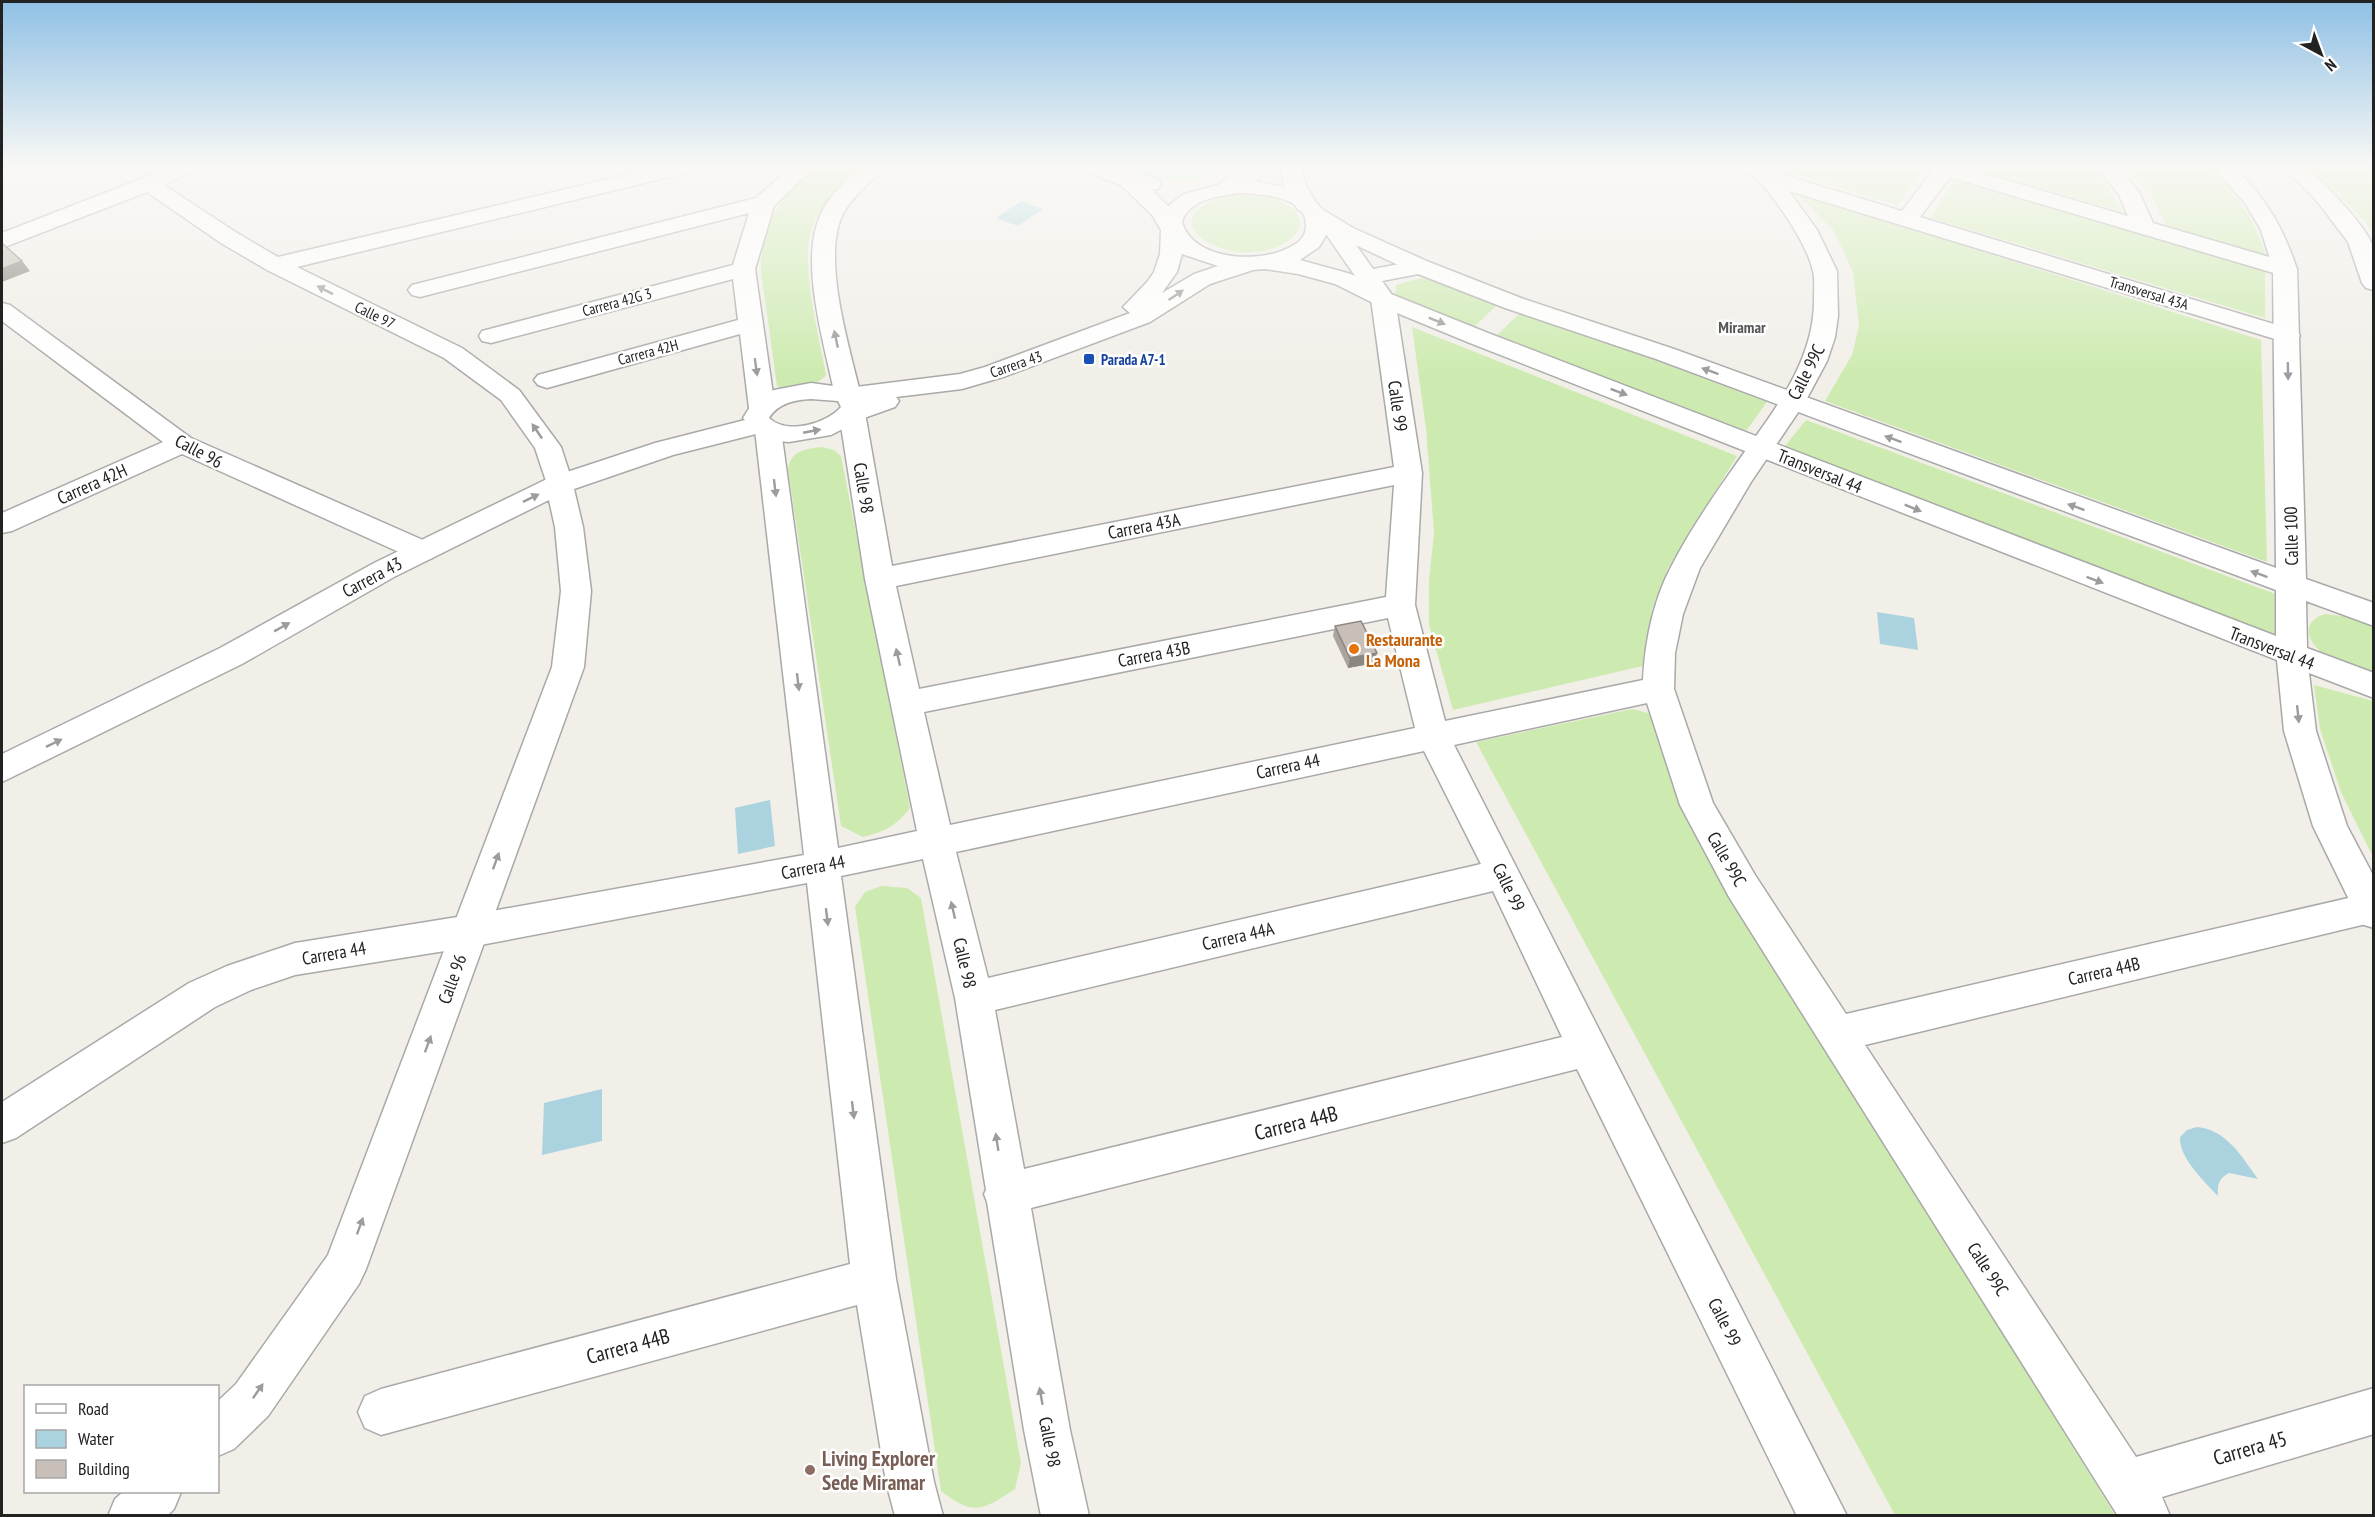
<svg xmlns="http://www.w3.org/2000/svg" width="2375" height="1517" viewBox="0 0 2375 1517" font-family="'PT Sans Narrow',sans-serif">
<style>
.grass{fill:#cdebb0}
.park{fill:#c8facc}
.water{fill:#aad3df}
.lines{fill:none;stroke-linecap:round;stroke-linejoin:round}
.minor-casing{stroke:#a9a9a9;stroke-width:3}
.tertiary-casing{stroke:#a9a9a9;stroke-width:3}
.minor{fill:#fff;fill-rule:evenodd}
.tertiary{fill:#fff;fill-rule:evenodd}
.wall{fill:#aba49e}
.shaded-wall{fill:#8b8681}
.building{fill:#c7bfb8;stroke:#8b8681;stroke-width:1.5}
.oneway{fill:#9c9c9c}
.transit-dot{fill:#1a4fb4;stroke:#fff;stroke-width:2}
.food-dot{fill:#e8710a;stroke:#fff;stroke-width:2}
.education-dot{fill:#8d6e63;stroke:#fff;stroke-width:2}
.labels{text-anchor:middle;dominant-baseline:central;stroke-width:5;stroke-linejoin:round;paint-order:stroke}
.far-street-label{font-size:15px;fill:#222;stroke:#fff}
.far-transit-label{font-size:15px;font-weight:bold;fill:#164399;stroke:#fff;text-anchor:start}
.far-neighbourhood-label{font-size:16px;font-weight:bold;fill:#555;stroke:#fff}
.street-label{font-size:18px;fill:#222;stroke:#fff}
.food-label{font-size:18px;font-weight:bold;fill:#c56008;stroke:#fff;text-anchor:start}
.near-street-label{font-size:21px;fill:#222;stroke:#fff}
.near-education-label{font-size:21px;font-weight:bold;fill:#785e54;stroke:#fff;text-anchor:start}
</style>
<rect width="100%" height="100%" fill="#f2efe9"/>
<!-- grass -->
<path class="grass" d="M819 164H867C845 181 824 199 813 225 798 258 820 339 826 375 815 388 792 393 777 386 773 359 770 333 766 307 764 292 760 275 761 260 763 219 788 189 819 164Z
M1771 164H1928L1898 205 1778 169Z
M1973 164H2086L2103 179 2122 211 1969 169Z
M2124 164H2207C2235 191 2255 218 2266 256L2168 228 2152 197Z
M2322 164H2364L2373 174V236L2366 222 2307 165Z
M1954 179 2265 271V318L1931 218Z
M1795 192 2261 340 2267 562 1825 401 1852 355 1859 326 1853 272 1834 231Z
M1234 195C1251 195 1268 195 1284 203 1315 219 1296 241 1271 249 1215 266 1145 213 1234 195Z
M1421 278 1436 279 1498 304 1470 331 1395 296 1396 285Z
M1522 311 1767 402 1744 434 1495 337Z
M1412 327 1737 456 1668 568 1652 609 1647 665 1453 710 1429 625V581L1434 533 1426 429Z
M1806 420 2278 595 2277 638 1784 447Z
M822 447 834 450 841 456 910 808C896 826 884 832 863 837L841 826 788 469C791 450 806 449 822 447Z
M2325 614 2352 617 2373 626V673C2360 669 2345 666 2333 660 2313 650 2294 624 2325 614Z
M2314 685 2373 701V857L2341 792 2320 729Z
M1632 709 1652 714 1845 1079 2115 1515H1895L1476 742Z
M881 886 907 888 921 898 1021 1463 1015 1489C983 1510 974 1517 941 1491L855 907 865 892Z"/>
<!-- park -->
<path class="park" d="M1115 164H1240C1182 190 1174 182 1115 164Z"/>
<!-- water -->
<path class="water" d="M1021 201 1043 209 1018 226 996 218Z
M1877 612 1914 618 1918 650 1880 644Z
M770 800 775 846 738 854 735 808Z
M602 1089V1141L542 1155 544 1103Z
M2197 1127C2226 1129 2242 1157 2258 1179L2229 1173C2219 1178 2217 1185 2218 1196 2204 1181 2179 1158 2180 1137L2187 1130Z"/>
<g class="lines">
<defs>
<path id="minor" d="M173 164H199L196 168 164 185 237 233 278 257 673 164H709L706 168 297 267 462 348 519 390 561 447 573 484 569 490 559 493 549 490 535 448 501 400 444 358 267 270 221 243 147 192 2 248V233L141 179Z
M795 164H817L774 206 755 269 775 408 771 414 762 416 753 414 749 408 740 334 547 388 538 385 534 380 538 375 738 320 733 279 491 343 482 341 479 336 482 331 733 265 749 213 420 297 412 295 408 290 412 285 756 198Z
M864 164H886C874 182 855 192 844 212 820 255 850 349 861 396L857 401 848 404 839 401 835 396C825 346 799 263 820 216 829 195 847 179 864 164Z
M1250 164H1272C1262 179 1238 197 1219 193L1216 188C1224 177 1240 173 1250 164Z
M1280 164H1300L1306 185 1317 205 1314 210 1306 212 1298 210 1284 185Z
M1740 164H1763L1777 173 1902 211 1938 164H1959L1958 166 2128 216 2119 195 2095 164H2116L2140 194 2153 223 2293 264 2297 269 2293 274 2285 276 2277 274 1950 177 1920 217 2297 331 2300 336 2297 341 2288 343 1789 191 1817 230 1837 271 1838 316 1835 337 1827 361 1805 402 1751 482 1700 568 1683 614 1675 653 1674 689 1713 803 1755 875 1846 1014 2370 893 2374 894V922L2370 923 1865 1045 2136 1457 2374 1388V1434L2162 1497 2170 1516H2118L1729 897 1680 805 1647 703 1454 745 1847 1516H1797L1577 1069 1031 1208 1070 1430 1089 1516H1041L1024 1430 987 1202 984 1194 986 1190 955 998 923 859 841 876 896 1279 934 1482 943 1516H895L886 1482 857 1305 381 1435 365 1428 358 1412 365 1396 381 1389 850 1264 807 883 470 947 295 975 251 990 215 1007 16 1138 2 1143V1102L189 983 227 966 295 943 470 915 804 855 755 430 759 424 768 422 777 424 781 430 838 848 917 831 865 579 839 413 843 407 852 405 861 407 865 413 892 566 1394 467 1371 299 1319 224 1322 219 1330 217 1338 219 1373 269 1421 260 1429 262 1433 267 1429 272 1382 281 1395 299 1422 473 1415 605 1445 721 1643 680C1645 642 1653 601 1671 567 1689 532 1712 498 1734 467 1770 415 1815 364 1814 298 1814 289 1815 279 1813 271 1807 244 1780 206 1763 185 1756 176 1745 173 1740 164ZM1394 485 1386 597 919 689 896 586ZM1388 618 1415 728 950 825 924 712ZM1424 751 1481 864 988 978 956 852ZM1493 891 1562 1037 1024 1169 995 1010Z
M2 303 10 305 191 438 432 544 436 551 432 558 422 561 412 558 182 454 12 531 2 533V513L163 442 2 321Z"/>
<path id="tertiary" d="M1073 164H1103L1158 179 1161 184 1158 189 1152 190 1168 206 1184 194 1229 182H1259L1289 188 1310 196 1322 209 1353 228 1429 262 1521 298 1674 349 2276 568 2273 269 2261 230 2245 203 2211 164H2232C2267 202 2280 220 2297 269L2306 579 2374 603V626L2306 601 2307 648 2374 673V698L2309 673 2316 731 2347 826 2374 877V928L2361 924 2313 826 2284 731 2277 660 1470 343 1375 304 1335 284 1298 274 1265 269 1253 270 1210 284 1150 322 1003 377 962 389 896 397 899 401 895 407 864 418 831 435 789 442 778 441 756 434 673 455 574 489 583 527 591 591 584 667 366 1269 359 1284 268 1416 234 1449 218 1456V1401L236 1384 328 1255 552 667 561 591 555 527 549 500 394 577 242 664 2 782V754L220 648 374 563 549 478 655 443 745 420 743 418 753 402 774 390 811 383 848 388 960 374 985 367 1130 313 1123 307 1147 282 1154 272 1160 254 1161 230 1152 215 1121 185 1076 168ZM1238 193C1259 194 1307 195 1306 226 1306 236 1299 243 1290 247 1260 264 1193 261 1182 222 1188 200 1218 196 1238 193ZM1328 232 1413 272 1505 308 1656 359 2276 590V636L1488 333 1391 294 1351 274 1300 260 1319 247ZM1182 254 1218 266 1194 274 1162 293 1177 272ZM811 399 838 401 841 407C826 424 787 435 769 418 778 403 795 400 811 399Z
M2281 164H2303C2321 181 2366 224 2373 247 2375 260 2374 277 2374 290L2366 288 2362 283 2348 242 2317 201Z
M123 1492H181L174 1509 167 1516H108L115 1499Z"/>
</defs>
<!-- minor casing -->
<use href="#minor" class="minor-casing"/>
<!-- tertiary casing -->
<use href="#tertiary" class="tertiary-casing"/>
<!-- minor -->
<use href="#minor" class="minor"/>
<!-- tertiary -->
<use href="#tertiary" class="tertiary"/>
</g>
<!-- wall -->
<path class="wall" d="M1335 626 1375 663 1348 668 1333 636Z"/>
<!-- shaded-wall -->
<path class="shaded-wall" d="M22 261 30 271 2 282V269Z
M1377 653 1375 663 1348 668 1350 658Z"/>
<!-- building -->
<path class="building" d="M3 244 22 261 2 269V245Z
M1361 621 1377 653 1350 658 1335 626Z"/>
<!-- one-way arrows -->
<defs><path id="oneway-solid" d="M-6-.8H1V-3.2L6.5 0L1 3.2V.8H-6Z" transform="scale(1.5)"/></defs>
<g class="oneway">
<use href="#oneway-solid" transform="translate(325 290) rotate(-153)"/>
<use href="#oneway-solid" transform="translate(1176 295) rotate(-34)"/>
<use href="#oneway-solid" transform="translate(1437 321) rotate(22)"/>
<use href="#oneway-solid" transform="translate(836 339) rotate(-102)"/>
<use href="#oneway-solid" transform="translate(756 367) rotate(82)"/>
<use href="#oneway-solid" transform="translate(1710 371) rotate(-160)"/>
<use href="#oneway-solid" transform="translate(2288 371) rotate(89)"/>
<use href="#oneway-solid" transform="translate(1619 392) rotate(21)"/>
<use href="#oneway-solid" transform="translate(537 431) rotate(-124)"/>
<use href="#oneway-solid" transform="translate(812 431) rotate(-11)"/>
<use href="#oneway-solid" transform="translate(1893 439) rotate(-160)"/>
<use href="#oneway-solid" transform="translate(775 488) rotate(83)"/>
<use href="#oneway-solid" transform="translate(531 498) rotate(-26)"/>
<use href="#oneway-solid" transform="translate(2076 507) rotate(-160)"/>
<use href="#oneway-solid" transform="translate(1913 508) rotate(22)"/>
<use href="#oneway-solid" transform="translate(2259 574) rotate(-160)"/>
<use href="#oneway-solid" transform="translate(2095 580) rotate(21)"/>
<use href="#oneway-solid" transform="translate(282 627) rotate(-29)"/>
<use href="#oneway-solid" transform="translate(898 657) rotate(-103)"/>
<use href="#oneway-solid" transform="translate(798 682) rotate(83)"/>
<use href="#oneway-solid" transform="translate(2298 714) rotate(84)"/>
<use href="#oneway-solid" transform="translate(54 743) rotate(-26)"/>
<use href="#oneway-solid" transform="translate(496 861) rotate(-70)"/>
<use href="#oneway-solid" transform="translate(953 910) rotate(-103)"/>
<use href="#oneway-solid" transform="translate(827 917) rotate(83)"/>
<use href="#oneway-solid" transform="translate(428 1044) rotate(-70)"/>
<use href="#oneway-solid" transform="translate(853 1110) rotate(83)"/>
<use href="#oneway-solid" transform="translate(997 1142) rotate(-99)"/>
<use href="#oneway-solid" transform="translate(360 1226) rotate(-70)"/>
<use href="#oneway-solid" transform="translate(258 1391) rotate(-55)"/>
<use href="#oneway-solid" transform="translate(1041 1396) rotate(-100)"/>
</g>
<!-- sky -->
<linearGradient id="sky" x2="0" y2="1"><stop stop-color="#8fc0e4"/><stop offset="0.44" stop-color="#f9f8f5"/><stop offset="1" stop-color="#f9f8f5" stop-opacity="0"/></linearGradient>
<rect width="2375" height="376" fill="url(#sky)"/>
<!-- markers -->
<rect class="transit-dot" x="1083" y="353" width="12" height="12" rx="3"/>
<circle class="food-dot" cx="1354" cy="649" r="6"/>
<circle class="education-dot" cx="810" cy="1470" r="6"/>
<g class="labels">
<!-- far-street labels -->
<g class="far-street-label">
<text transform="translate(2149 293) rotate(17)">Transversal 43A</text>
<text transform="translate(617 302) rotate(-15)">Carrera 42G 3</text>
<text transform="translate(375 315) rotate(26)">Calle 97</text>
<text transform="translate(648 352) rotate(-15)">Carrera 42H</text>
<text transform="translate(1016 364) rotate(-19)">Carrera 43</text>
</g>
<!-- far-transit labels -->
<g class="far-transit-label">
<text x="1101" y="359">Parada A7-1</text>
</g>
<!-- far-neighbourhood labels -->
<g class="far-neighbourhood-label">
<text x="1742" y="327">Miramar</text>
</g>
<!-- street labels -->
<g class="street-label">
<text transform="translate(1806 372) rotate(-63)">Calle 99C</text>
<text transform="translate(1398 406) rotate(82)">Calle 99</text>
<text transform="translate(199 451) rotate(28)">Calle 96</text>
<text transform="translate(1820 471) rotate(22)">Transversal 44</text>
<text transform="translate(92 484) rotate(-24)">Carrera 42H</text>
<text transform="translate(864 488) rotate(81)">Calle 98</text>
<text transform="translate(1144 526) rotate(-11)">Carrera 43A</text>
<text transform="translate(2291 536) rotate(-91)">Calle 100</text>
<text transform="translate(372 577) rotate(-28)">Carrera 43</text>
<text transform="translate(2272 648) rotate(21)">Transversal 44</text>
<text transform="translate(1154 654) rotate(-11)">Carrera 43B</text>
<text transform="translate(1288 766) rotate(-12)">Carrera 44</text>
<text transform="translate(1727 859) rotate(60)">Calle 99C</text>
<text transform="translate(813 867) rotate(-11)">Carrera 44</text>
<text transform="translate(1509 887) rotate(64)">Calle 99</text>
<text transform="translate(1238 936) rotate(-13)">Carrera 44A</text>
<text transform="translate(334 953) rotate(-10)">Carrera 44</text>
<text transform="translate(965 963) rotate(77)">Calle 98</text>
<text transform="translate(2104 971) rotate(-13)">Carrera 44B</text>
<text transform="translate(452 979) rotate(-70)">Calle 96</text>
<text transform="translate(1988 1269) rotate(57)">Calle 99C</text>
<text transform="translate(1725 1322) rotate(63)">Calle 99</text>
<text transform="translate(1050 1442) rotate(79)">Calle 98</text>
</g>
<!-- food labels -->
<g class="food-label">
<text x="1366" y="639">Restaurante<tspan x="1366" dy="21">La Mona</tspan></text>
</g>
<!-- near-street labels -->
<g class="near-street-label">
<text transform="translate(1296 1123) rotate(-14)">Carrera 44B</text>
<text transform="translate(628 1346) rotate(-15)">Carrera 44B</text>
<text transform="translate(2250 1448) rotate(-16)">Carrera 45</text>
</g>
<!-- near-education labels -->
<g class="near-education-label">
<text x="822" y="1458">Living Explorer<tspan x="822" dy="24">Sede Miramar</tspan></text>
</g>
</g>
<!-- border -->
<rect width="2375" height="1517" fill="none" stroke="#222222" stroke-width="6"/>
<!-- legend -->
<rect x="24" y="1385" width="195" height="108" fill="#ffffff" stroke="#a7a7a7" stroke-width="1.5"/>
<rect x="36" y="1404" width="30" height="9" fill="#ffffff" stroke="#a7a7a7" stroke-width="1.5"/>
<text x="78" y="1415" font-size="18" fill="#222222">Road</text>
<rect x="36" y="1430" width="30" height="18" fill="#aad3df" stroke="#a7a7a7" stroke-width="1.5"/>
<text x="78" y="1445" font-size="18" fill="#222222">Water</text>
<rect x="36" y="1460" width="30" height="18" fill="#c7bfb8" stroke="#a7a7a7" stroke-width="1.5"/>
<text x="78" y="1475" font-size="18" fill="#222222">Building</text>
<!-- north arrow -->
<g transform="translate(2321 54) rotate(139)" stroke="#ffffff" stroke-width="4.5" paint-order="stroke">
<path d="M0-4.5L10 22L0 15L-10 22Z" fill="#222222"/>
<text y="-9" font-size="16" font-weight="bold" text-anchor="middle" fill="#222222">N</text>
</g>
</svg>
